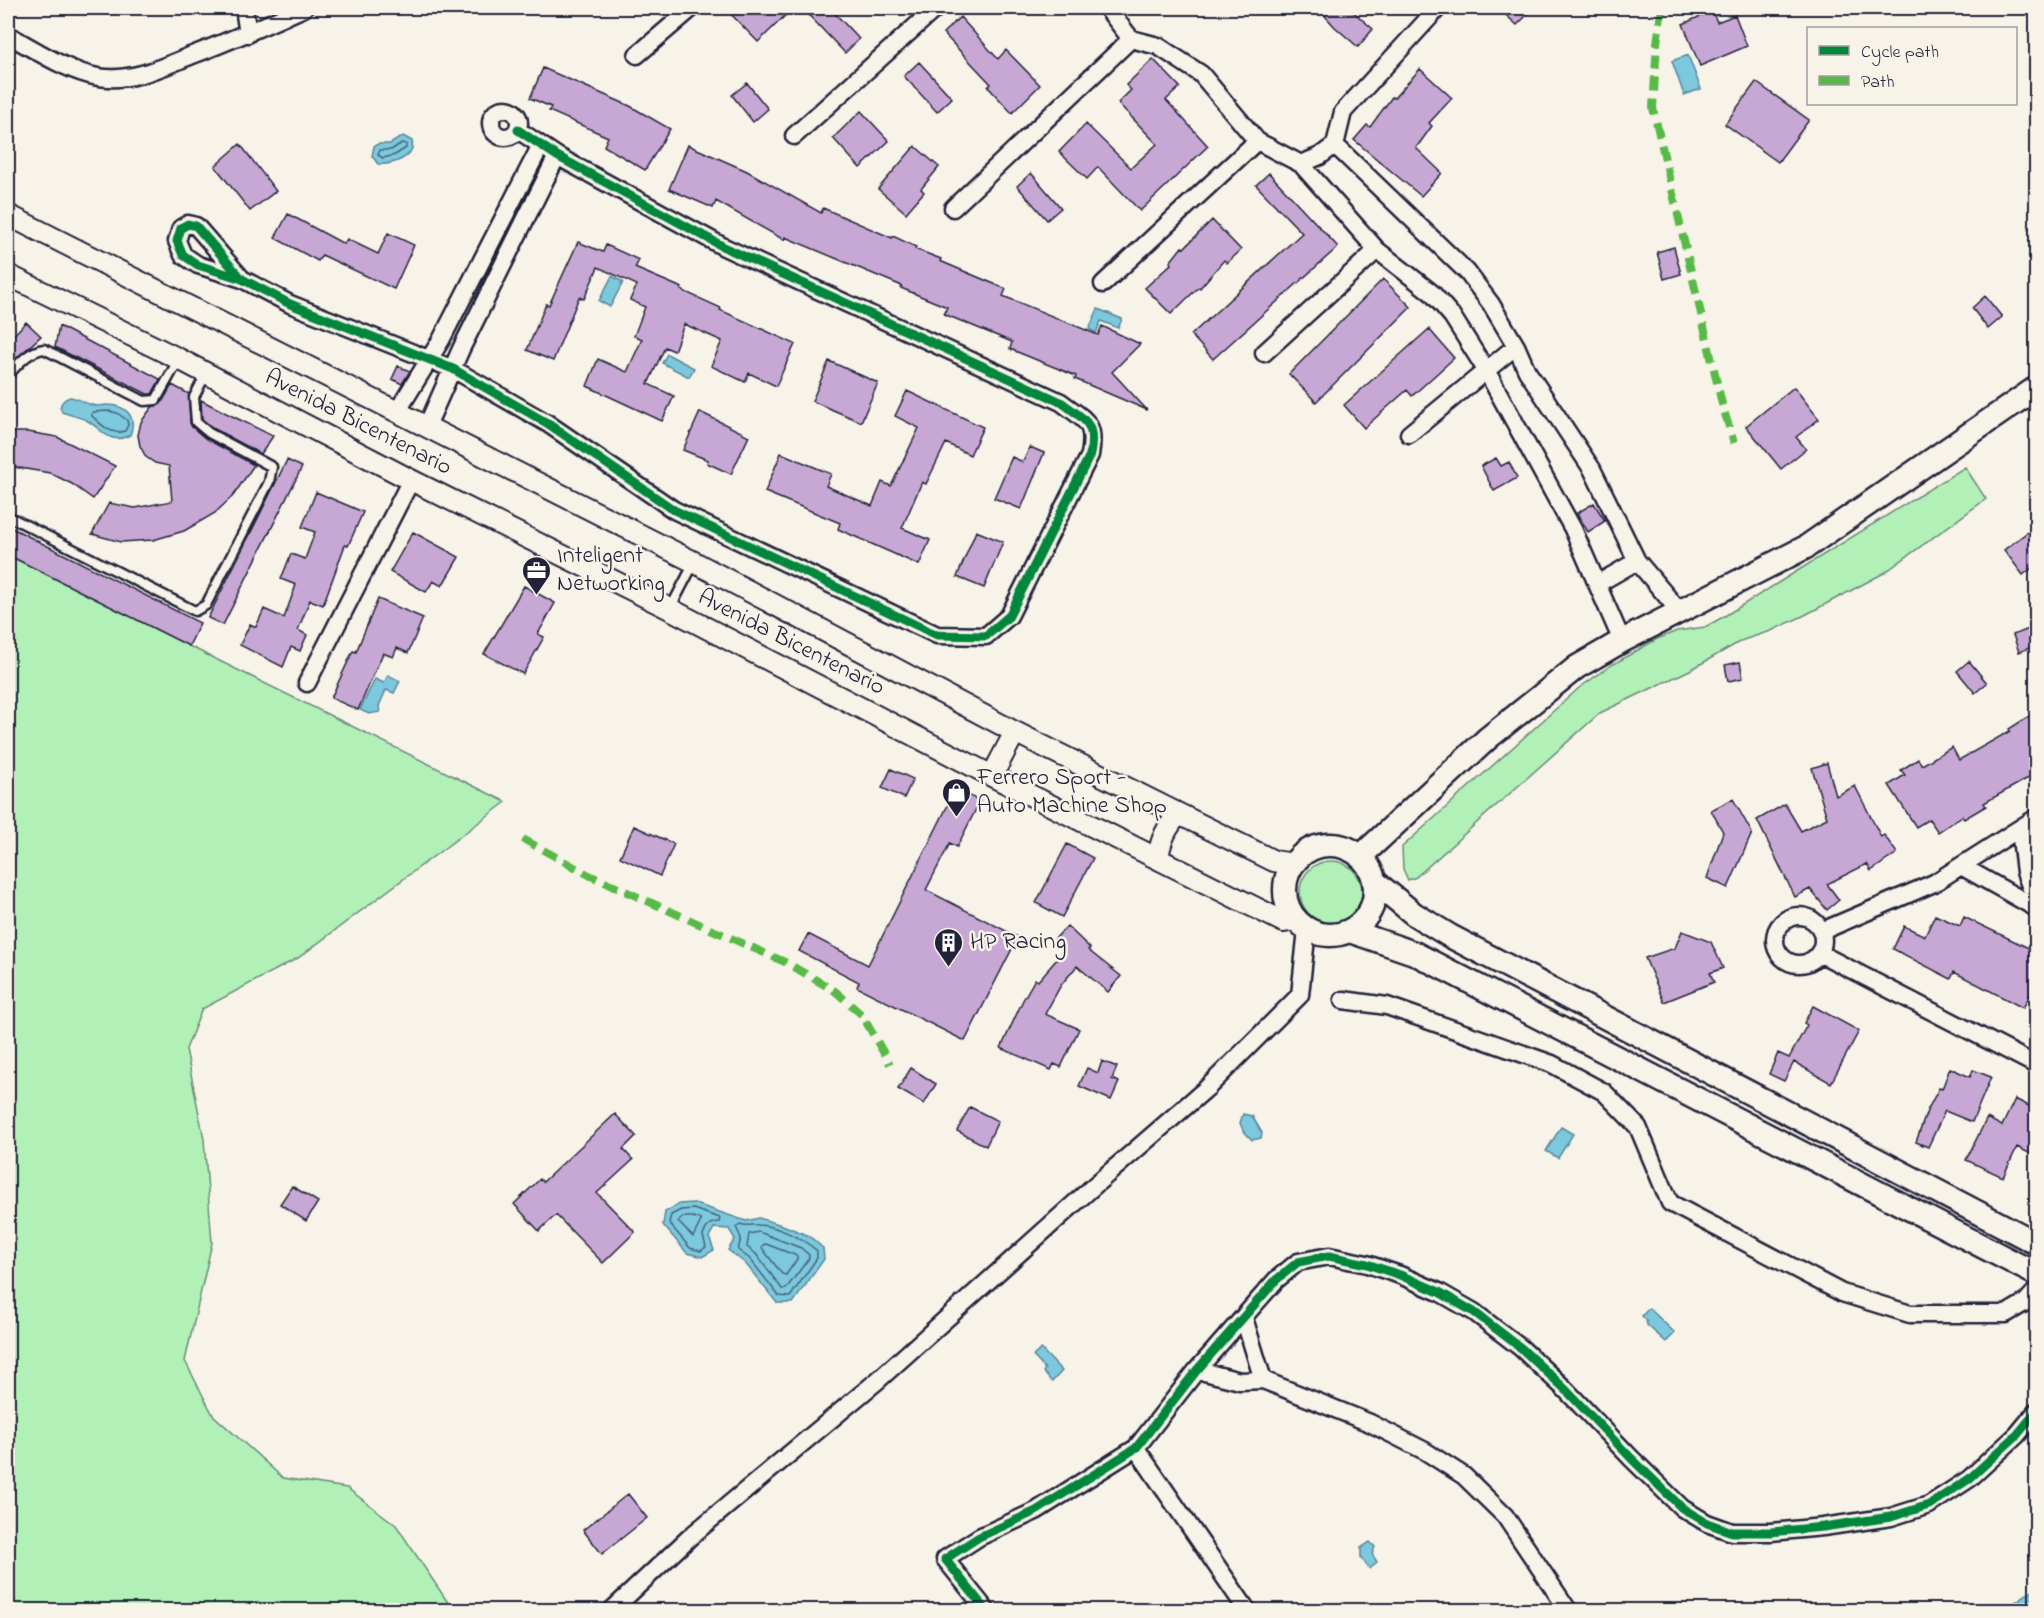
<svg xmlns="http://www.w3.org/2000/svg" width="2044" height="1618" viewBox="0 0 2044 1618" font-family="'Indie Flower',sans-serif">
<style>
.green{fill:#b1f0b7;stroke:#6a8979;stroke-width:1.5}
.water{fill:#7cc8dc;stroke:#58869c;stroke-width:1.5}
.lines{fill:none;stroke-linecap:round;stroke-linejoin:round}
.shore{stroke:#46647b;stroke-width:1.5}
.building{fill:#c7a8d4;stroke:#22223b;stroke-width:1.5}
.service-casing{stroke:#22223b;stroke-width:13}
.minor-casing{stroke:#22223b;stroke-width:21}
.tertiary-casing{stroke:#22223b;stroke-width:24}
.secondary-casing{stroke:#22223b;stroke-width:27}
.service{stroke:#f7f3e8;stroke-width:8}
.minor{stroke:#f7f3e8;stroke-width:16}
.tertiary{stroke:#f7f3e8;stroke-width:20}
.secondary{stroke:#f7f3e8;stroke-width:22}
.quiet{stroke:#58b947;stroke-width:8;stroke-dasharray:15 8;stroke-linecap:butt}
.cycleway-casing{stroke:#f7f3e8;stroke-width:13}
.cycleway{stroke:#00873e;stroke-width:9}
.labels{text-anchor:middle;dominant-baseline:central;stroke-width:5;stroke-linejoin:round;paint-order:stroke}
.street-label{font-size:24px;fill:#22223b;stroke:#f7f3e8}
.poi-label{font-size:24px;fill:#22223b;stroke:#f7f3e8;text-anchor:start}
</style>
<rect width="100%" height="100%" fill="#f7f3e8"/>
<filter id="ink" filterUnits="userSpaceOnUse"><feTurbulence type="fractalNoise" baseFrequency=".0167" numOctaves="2"/><feDisplacementMap in="SourceGraphic" scale="12" xChannelSelector="R" yChannelSelector="G"/><feConvolveMatrix kernelMatrix="1 2 1 2 8 2 1 2 1" color-interpolation-filters="sRGB"/></filter>
<g filter="url(#ink)">
<!-- green -->
<path class="green" d="M1965 467 1986 499 1884 573 1805 615 1771 631 1743 640 1692 669 1600 713 1416 877 1408 880 1403 869 1402 847 1579 688 1610 666 1657 639 1677 631 1705 627 1723 617Z
M8 555 189 646 506 802 298 958 202 1009 186 1049 204 1139 212 1243 185 1361 213 1415 283 1478 347 1488 396 1525 453 1610H8Z
M2036 828V885L2026 845 2029 833Z
M1300 892a31 31 0 1 1 62 0a31 31 0 1 1-62 0Z"/>
<!-- water -->
<path class="water" d="M1688 55 1701 89 1684 95 1672 61Z
M403 136 412 141C416 158 391 165 378 164L372 156 374 146 378 144H390Z
M612 276 623 282 610 307 599 301Z
M1098 309 1122 319 1118 328 1101 321 1096 333 1089 329Z
M667 354 694 368 689 377 662 363Z
M70 397C79 398 84 403 92 405 97 407 102 405 107 405 127 405 137 417 130 435 108 446 103 429 86 420 79 417 70 415 62 412L60 407C62 401 64 399 70 397Z
M388 675 400 681 394 693 386 690 379 706 380 712 369 714 360 710 375 679 384 683Z
M1243 1114 1252 1116 1262 1133 1261 1138 1252 1140 1243 1130 1240 1123Z
M1561 1127 1573 1134 1558 1158 1546 1151Z
M693 1203 746 1221 759 1218 785 1226 809 1236 823 1248 824 1259 793 1303H777L745 1263 728 1250 735 1239 729 1229 714 1228 709 1237 714 1250 702 1257 687 1253 663 1225 665 1212 679 1204Z
M1649 1308 1675 1333 1666 1342 1647 1325 1646 1320 1642 1316Z
M1041 1349 1062 1371 1052 1382 1043 1372 1045 1369 1033 1356Z
M1370 1542 1375 1547 1372 1554 1377 1562 1370 1569 1361 1558V1548Z
M2036 1588V1603L2024 1610H2020L2015 1602Z"/>
<g class="lines">
<!-- shore -->
<path class="shore" d="M402 143 406 144V148L395 155 383 158 378 155 380 150H391Z
M109 411 117 413 127 420 128 425 125 431C110 436 101 424 91 415L93 412Z
M693 1209 720 1218 719 1222C709 1222 706 1227 703 1236L706 1247 701 1251 690 1248 669 1223 671 1215 681 1210Z
M692 1217 700 1219 701 1221 693 1237 678 1222 683 1217Z
M740 1224C747 1227 752 1224 759 1225 777 1226 804 1239 817 1251V1258L790 1297 779 1296 750 1259 738 1250 741 1238 736 1227Z
M759 1232 801 1248 809 1255V1258L786 1289H782L756 1254 747 1247 749 1234Z
M766 1244 797 1256V1259L786 1275 782 1274 762 1248 763 1245Z"/>
</g>
<!-- building -->
<path class="building" d="M725 8H793L758 42Z
M802 8H830L859 39 845 53Z
M1318 8H1349L1373 29 1358 47 1335 27Z
M1498 8H1534L1517 25Z
M1712 11 1717 22 1735 15 1747 46 1700 66 1683 24Z
M960 17 998 59 1006 50 1040 85 1012 113 988 87 991 84 943 33Z
M1153 59 1180 87 1166 100 1208 146 1140 211 1098 167 1087 179 1059 152 1086 124 1131 168 1157 144 1118 103 1131 90 1126 85Z
M919 62 952 98 937 112 904 76Z
M543 68 630 106 670 129 645 170 604 146 608 137 549 111 551 107 530 98Z
M1420 69 1452 98 1429 123 1432 126 1416 148 1442 173 1421 196 1354 140 1367 125 1370 127 1392 97 1394 98Z
M1756 82 1809 120 1778 162 1725 124Z
M747 83 768 109 753 122 732 95Z
M861 111 889 141 860 168 833 138Z
M240 144 276 191 250 211 215 166Z
M688 145 747 171 821 213 823 208 892 238 893 236 916 247 915 249 941 259 940 261 1006 289 1003 296 1098 335 1102 326 1140 344 1112 372 1147 410 1075 379 1076 376 1010 349 1012 342 944 314 947 307 901 288 902 286 785 237 784 240 716 201 713 208 669 189Z
M915 146 939 167 921 189 924 192 906 213 878 189Z
M1031 173 1061 208 1047 220 1017 186Z
M1269 173 1338 247 1213 359 1191 335 1302 233 1256 185Z
M288 214 344 244 347 239 378 254 388 233 414 245 394 289 322 255 318 261 275 238Z
M1212 220 1241 250 1227 263 1224 260 1200 288 1199 287 1171 314 1145 288 1171 264 1170 262 1182 247 1184 248Z
M578 242 603 252 606 245 639 260 635 268 682 288 681 290 721 308 720 310 795 344 776 386 749 373 745 382 711 366 722 341 684 324 674 351 665 347 648 384 674 396 662 421 587 386 598 359 627 372 642 339 634 336 645 307 630 300 637 285 598 267 584 299 579 297 553 361 527 350 546 304 549 305Z
M1674 247 1681 274 1664 279 1657 252Z
M1383 279 1411 307 1316 402 1289 374Z
M1985 296 2002 317 1988 329 1972 308Z
M26 322 41 336 8 366V341Z
M59 326 160 379 152 394H147L55 347Z
M1429 329 1454 358 1412 396 1407 390 1364 428 1344 405Z
M829 361 878 383 861 422 812 401Z
M398 366 410 371 402 384 392 379Z
M172 385 189 394 190 423 192 427 206 439 254 465 233 496 215 513 184 531 153 540 121 542 92 534 109 503 135 508 172 501 169 466 155 463 146 457 140 446 138 435 141 422 152 407 161 404Z
M1794 387 1819 419 1796 437 1806 449 1781 469 1746 426Z
M907 391 983 427 970 455 946 443 926 484 922 482 902 528 930 540 919 565 838 529 840 523 765 492 781 453 831 474 826 486 872 506 882 482 891 486 919 428 895 416Z
M201 400 226 413 273 436 261 454 213 428 202 419Z
M700 412 749 436 731 474 707 463 708 460 683 450Z
M8 432H28L57 437 115 466 93 499 72 484 50 473 8 466Z
M1030 447 1044 453 1021 509 994 498 1012 457 1023 462Z
M1496 458 1501 466 1509 462 1517 478 1494 491 1481 466Z
M287 460 302 467 223 625 208 618Z
M316 492 363 512 348 546 345 545 323 605 310 600 298 630 307 635 300 651 291 647 283 667 240 645 250 624 256 627 264 609 284 618 296 585 281 579 291 554 305 559 315 532 302 527Z
M1594 503 1605 521 1588 532 1577 513Z
M2037 525V564L2023 575 2004 550Z
M8 526 200 623 189 646 8 555Z
M976 531 1003 542 984 588 957 577Z
M413 532 459 557 442 586 433 581 426 592 390 572Z
M524 586 555 603 538 634 544 637 523 674 484 654Z
M378 599 423 618 408 653 397 648 393 657 383 653 358 710 331 698 353 651 356 652Z
M2037 626V645L2019 652 2013 635Z
M1969 661 1987 683 1975 693 1957 671Z
M1740 662 1743 678 1728 681 1725 665Z
M2037 711V773L1984 803 1986 806 1964 819 1962 816 1938 832 1929 819 1916 827 1889 785 1905 775 1901 770 1918 759 1922 765 1952 747 1959 760 2010 731 2009 729Z
M1827 763 1836 796 1855 786 1881 837 1884 835 1897 853 1871 871 1867 864 1827 884 1839 900 1827 910 1810 889 1795 897 1757 820 1785 804 1801 831 1827 818 1812 768Z
M891 769 913 779 904 798 882 788Z
M956 789 980 801 957 847 950 843 926 890 1018 937 965 1041 857 987 859 982 799 951 808 934 868 965Z
M1733 799 1752 833 1728 888 1707 878 1723 832 1711 810Z
M634 826 674 844 660 876 620 857Z
M1067 844 1093 858 1062 917 1036 903Z
M1935 915 1960 926 1964 917 2037 952V981L2023 1008 1954 972 1951 979 1893 949 1904 926 1925 936Z
M1067 926 1090 948 1088 950 1121 976 1108 992 1077 966 1061 985 1045 1014 1079 1029 1061 1067 1054 1064 1051 1070 1001 1048 1023 1000 1035 979 1038 981 1064 951 1053 941Z
M1682 931 1711 942 1723 968 1710 973 1714 982 1664 1002 1645 958 1675 948Z
M1813 1006 1859 1031 1831 1083 1794 1062 1784 1081 1769 1074 1778 1053 1789 1058 1807 1025 1804 1023Z
M1102 1061 1117 1067 1112 1079 1119 1082 1111 1100 1079 1086 1087 1068 1098 1073Z
M911 1068 936 1084 924 1104 898 1089Z
M1950 1068 1970 1077 1973 1070 1991 1077 1972 1122 1945 1111 1928 1147 1916 1142 1927 1111 1939 1088 1942 1089Z
M2015 1099 2037 1110V1157L2017 1147 2003 1177 1966 1160 1987 1118 2002 1126Z
M970 1107 998 1121 986 1146 957 1131Z
M615 1114 636 1136 623 1149 633 1160 597 1193 635 1232 603 1263 556 1215 539 1231 514 1204 540 1179 543 1182Z
M292 1186 318 1202 306 1221 280 1204Z
M628 1494 647 1518 602 1554 583 1530Z"/>
<g class="lines">
<defs>
<path id="service" d="M8 375C18 365 28 351 44 349L144 401 156 400 179 359
M8 516 195 611 206 605 269 482 272 467 209 433 196 422 194 397 206 374
M670 609 694 563"/>
<path id="minor" d="M244 8 248 34
M1107 8 1131 39 1158 46 1201 74 1257 141 1301 164 1377 250 1432 293 1452 316 1486 370 1573 529 1622 641
M8 35C36 50 66 71 98 77 132 83 164 66 195 54 232 40 268 24 304 8
M637 55 692 8
M491 123a14 14 0 1 1 28 0a14 14 0 1 1-28 0Z
M794 136 936 8
M1335 145 1467 272 1491 304 1516 346 1527 371 1592 469 1637 561 1680 612
M1301 164 1320 156 1335 145 1343 112 1438 8
M953 208 1131 39
M242 279 196 226 188 224 181 228 177 241 183 255 198 265 242 279 290 304 453 369 547 423 674 510 937 635 986 636 1009 616 1090 455C1096 422 1086 421 1061 402L724 247 557 156 518 130
M1103 284 1257 141
M1264 353 1377 250
M397 412 441 340 541 145
M427 426 461 349 557 156
M1409 434 1516 346
M1599 583 1637 561
M307 683 411 480
M2020 829 2025 872 2036 902
M1963 867 2036 908
M1775 940a24 24 0 1 1 48 0a24 24 0 1 1-48 0Z
M1822 931 1934 883 2036 818
M1819 953 2036 1065
M1343 1000 1387 1006 1552 1064 1604 1092 1638 1127 1670 1203 1842 1293 1910 1314H2006L2026 1302 2036 1291
M1244 1318 1263 1380
M1197 1370 1240 1381 1263 1380 1370 1423 1425 1451 1464 1476 1505 1516 1568 1610
M1136 1448 1247 1610
M612 1610 691 1536 877 1381 1095 1185 1207 1088 1300 995 1307 929
M986 1610 945 1559 979 1537 1036 1511 1136 1448 1197 1370 1276 1280 1298 1262 1329 1256 1367 1264 1400 1275 1439 1292 1474 1312 1521 1348 1564 1388 1631 1458 1682 1508 1707 1523 1732 1532H1771L1823 1527 1891 1517 1929 1505 1969 1479 2017 1435 2036 1412"/>
<path id="tertiary" d="M8 215 694 562 1015 732 1179 814 1274 861 1294 864
M8 275 179 359 411 480 670 609 992 776 1284 922 1296 920
M992 776 1015 732
M1158 859C1160 841 1166 827 1179 814"/>
<path id="secondary" d="M1285 890a45 45 0 1 1 90 0a45 45 0 1 1-90 0Z
M1360 857 1488 738 1577 667 1622 641 1806 547 2036 388
M1374 881 1414 914 1450 936 2036 1243
M1350 931 1414 953 2036 1274"/>
</defs>
<!-- service casing -->
<use href="#service" class="service-casing"/>
<!-- minor casing -->
<use href="#minor" class="minor-casing"/>
<!-- tertiary casing -->
<use href="#tertiary" class="tertiary-casing"/>
<!-- secondary casing -->
<use href="#secondary" class="secondary-casing"/>
<!-- service -->
<use href="#service" class="service"/>
<!-- minor -->
<use href="#minor" class="minor"/>
<!-- tertiary -->
<use href="#tertiary" class="tertiary"/>
<!-- secondary -->
<use href="#secondary" class="secondary"/>
<!-- quiet -->
<path class="quiet" d="M1662 8 1657 43 1653 108 1722 404 1734 443
M523 839 591 876 787 963 835 991 862 1015 890 1064"/>
<defs>
<path id="cycleway" d="M242 279 196 226 188 224 181 228 177 241 183 255 198 265 242 279 290 304 453 369 547 423 674 510 937 635 986 636 1009 616 1090 455C1096 422 1086 421 1061 402L724 247 557 156 518 130
M986 1610 945 1559 979 1537 1036 1511 1136 1448 1197 1370 1276 1280 1298 1262 1329 1256 1367 1264 1400 1275 1439 1292 1474 1312 1521 1348 1564 1388 1631 1458 1682 1508 1707 1523 1732 1532H1771L1823 1527 1891 1517 1929 1505 1969 1479 2017 1435 2036 1412"/>
</defs>
<!-- cycleway casing -->
<use href="#cycleway" class="cycleway-casing"/>
<!-- cycleway -->
<use href="#cycleway" class="cycleway"/>
</g>
</g>
<!-- icons -->
<defs>
<symbol id="office-pin" viewBox="-11 -11 22 30"><path d="M0 17L-7.5 6A9.5 9.5 0 1 1 7.5 6Z" fill="#22223b" stroke="#f7f3e8"/><path d="M-6-3h4V-5.5h4V-3h4V5H-6ZM-1-4.5V-3h2v-1.5ZM-6 0V1H6V0Z" fill="#fff"/></symbol>
<symbol id="shop-pin" viewBox="-11 -11 22 30"><path d="M0 17L-7.5 6A9.5 9.5 0 1 1 7.5 6Z" fill="#22223b" stroke="#f7f3e8"/><path d="M-5-2.5h2.3a2.7 3.5 0 0 1 5.4 0H5L5.5 6h-11ZM-1.5-2.5h3a1.5 2.3 0 0 0-3 0Z" fill="#fff"/></symbol>
<symbol id="building-pin" viewBox="-11 -11 22 30"><path d="M0 17L-7.5 6A9.5 9.5 0 1 1 7.5 6Z" fill="#22223b" stroke="#f7f3e8"/><path d="M-4-6H4V6H1V3H-1V6H-4ZM-2.5-4.3h1.7v1.8h-1.7ZM.8-4.3h1.7v1.8H.8ZM-2.5-1h1.7V.8h-1.7ZM.8-1h1.7V.8H.8Z" fill="#fff"/></symbol>
</defs>
<g fill-rule="evenodd">
<use href="#office-pin" x="520" y="554" width="33" height="45"/>
<use href="#shop-pin" x="940" y="776" width="33" height="45"/>
<use href="#building-pin" x="932" y="926" width="33" height="45"/>
</g>
<g class="labels">
<!-- street labels -->
<g class="street-label">
<text transform="translate(358 423) rotate(27)">Avenida Bicentenario</text>
<text transform="translate(791 643) rotate(27)">Avenida Bicentenario</text>
</g>
<!-- poi labels -->
<g class="poi-label">
<text x="557" y="556">Inteligent<tspan x="557" dy="28">Networking</tspan></text>
<text x="977" y="778">Ferrero Sport -<tspan x="977" dy="28">Auto Machine Shop</tspan></text>
<text x="970" y="942">HP Racing</text>
</g>
</g>
<!-- margin -->
<rect width="2044" height="1618" fill="none" stroke="#f7f3e8" stroke-width="30"/>
<rect x="15" y="15" width="2014" height="1588" fill="none" stroke="#22223b" stroke-width="2" filter="url(#ink)"/>
<!-- legend -->
<rect x="1807" y="27" width="210" height="78" fill="#f7f3e8" stroke="#a29fa3" stroke-width="1.5"/>
<rect x="1819" y="46" width="30" height="9" fill="#00873e" stroke="#a29fa3" stroke-width="1.5"/>
<text x="1861" y="57" font-size="18" fill="#22223b">Cycle path</text>
<rect x="1819" y="76" width="30" height="9" fill="#58b947" stroke="#a29fa3" stroke-width="1.5"/>
<text x="1861" y="87" font-size="18" fill="#22223b">Path</text>
</svg>
